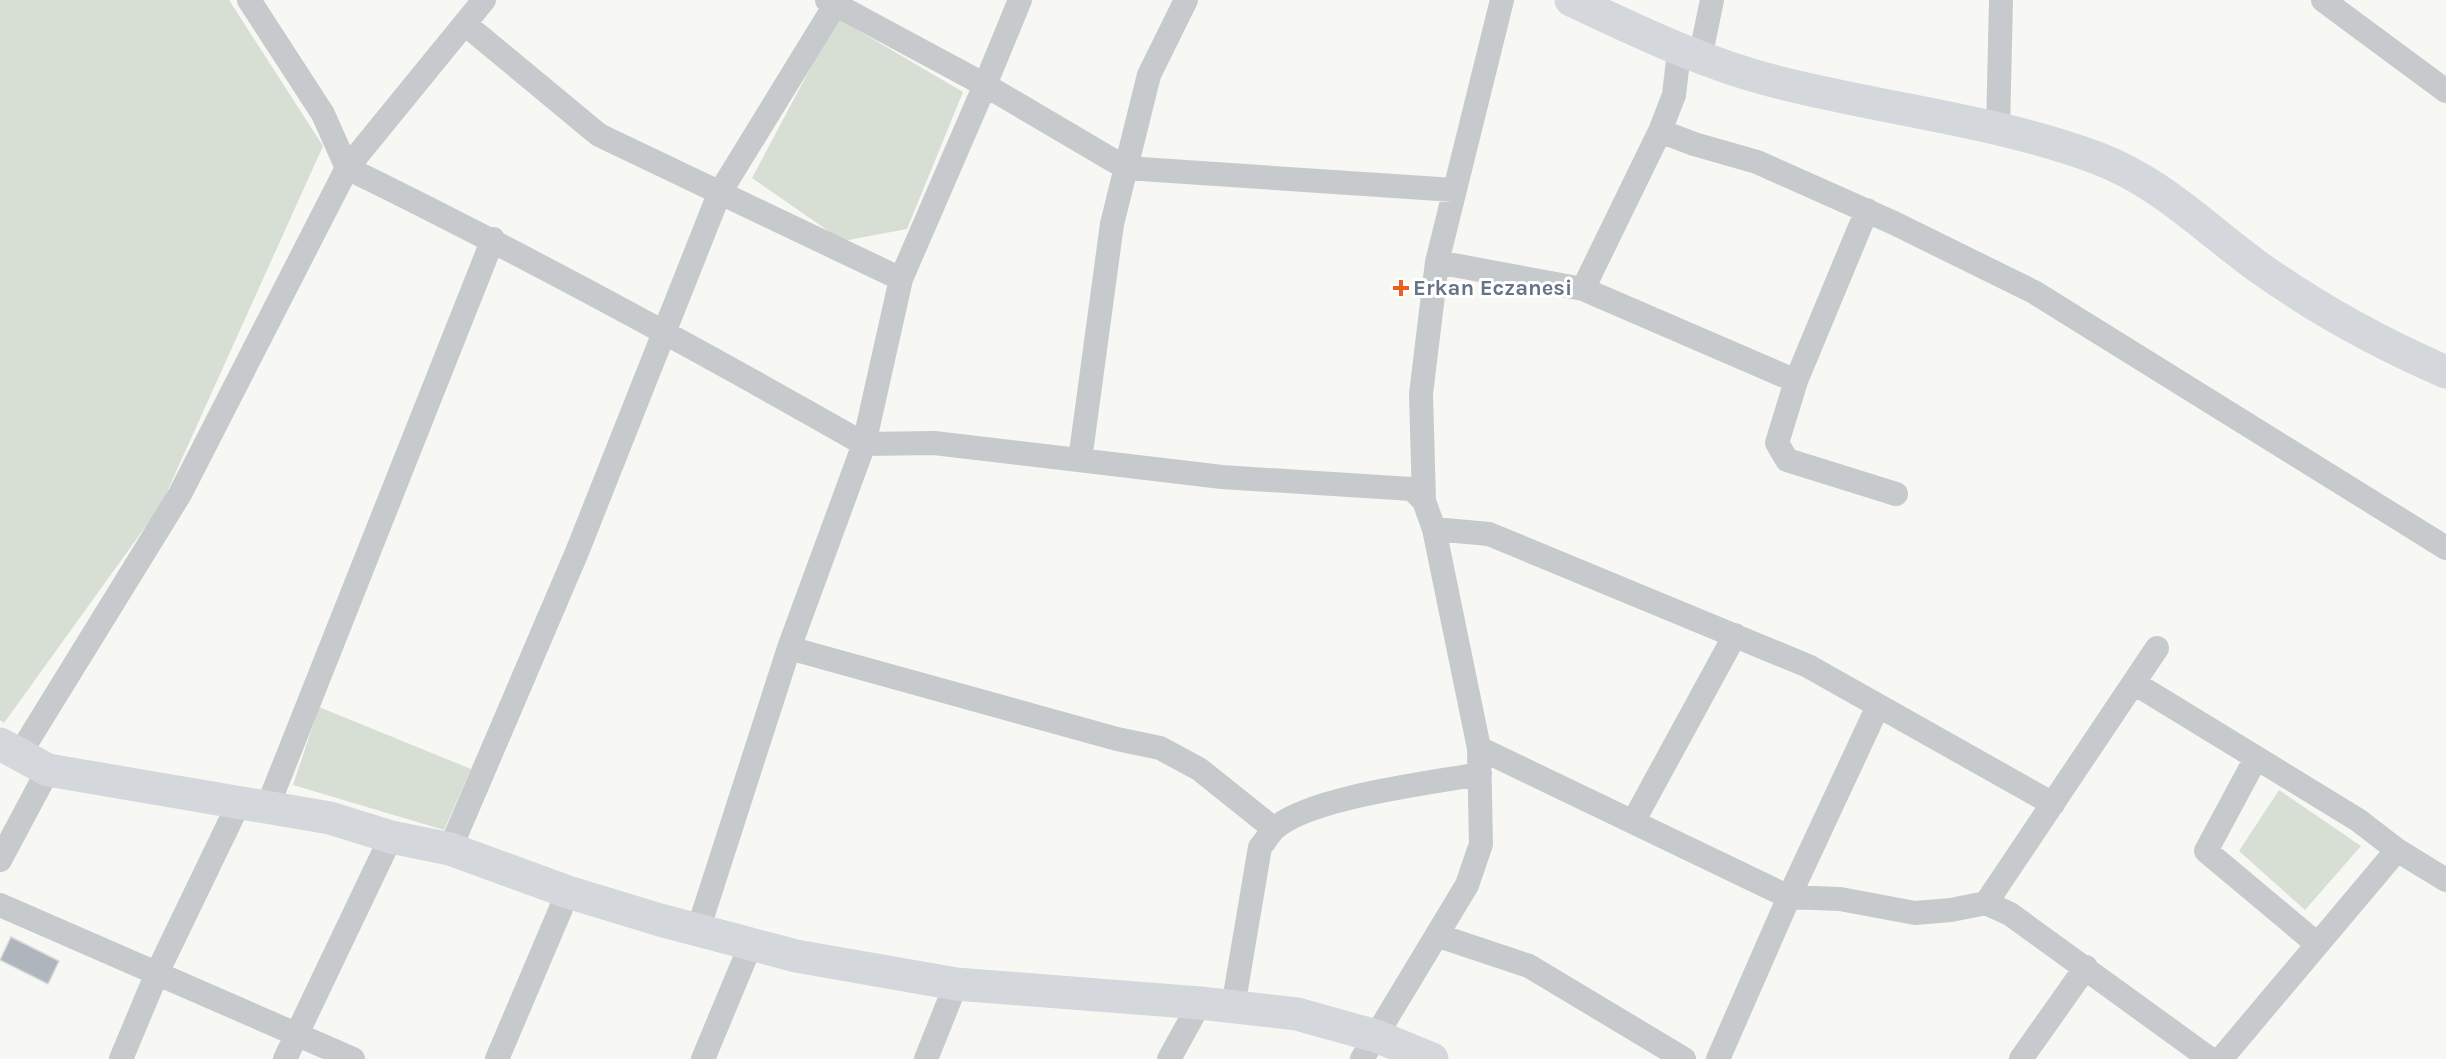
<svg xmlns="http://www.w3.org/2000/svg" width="2446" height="1059" viewBox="0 0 2446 1059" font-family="Karla,sans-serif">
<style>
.green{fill:#d7dfd4}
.building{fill:#aeb5bc;stroke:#d8d8d6;stroke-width:1.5}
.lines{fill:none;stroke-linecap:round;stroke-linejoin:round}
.street{stroke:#c6cacd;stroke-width:24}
.secondary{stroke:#d4d8dd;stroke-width:33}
.poi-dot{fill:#ee5d1c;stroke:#fff;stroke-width:2}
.labels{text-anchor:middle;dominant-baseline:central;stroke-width:6;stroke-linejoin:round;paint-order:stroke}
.poi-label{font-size:22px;font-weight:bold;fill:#647486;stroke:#fff;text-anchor:start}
</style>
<rect width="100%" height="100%" fill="#f7f7f3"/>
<!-- green -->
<path class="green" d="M0 0H229L323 146 161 505 4 723 0 720Z
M837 18 963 92 907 229 843 241 752 178Z
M319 707 471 769 444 830 293 785Z
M2279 790 2361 846 2305 910 2239 851Z"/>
<!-- building -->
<path class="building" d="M11 937 59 961 48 984 0 960Z"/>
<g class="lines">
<!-- street -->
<path class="street" d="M249 0 323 114 347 168C523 254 694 347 864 444L901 279 985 85 1126 168 1454 190
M827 0 985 85 1020 0
M2323 0 2446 91
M465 24 599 135 901 279
M1700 58 1712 0
M1998 130 2001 0
M1660 131 1694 144 1757 162 1894 223 2034 292 2446 548
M1867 210 1796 381 1777 443 1787 460 1896 494
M1437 262 1583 289 1796 381
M1583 289 1660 131 1674 95 1679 52
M1080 460 1112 224 1149 75 1186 0
M1424 501 1421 394 1437 262 1502 0
M789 648 1117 739 1160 748 1199 769 1274 829
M2134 683 2358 820 2397 850 2446 880
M1479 748 1789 897 1840 899 1915 913 1951 910 1986 903 2010 914 2210 1059
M19 755 180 494 347 168 484 0
M2256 758 2206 851 2317 944
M267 808 493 239
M1633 822 1735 635
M450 849 577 552 719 194 835 5
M0 860 48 770
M1986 903 2157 648
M0 905 353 1059
M698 930 789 648 864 444 934 443 1222 477 1412 489 1424 501 1434 529
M1439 936 1529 966 1684 1059
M1233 1007 1260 847C1265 842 1269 834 1274 829 1309 797 1431 783 1480 774
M121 1059 157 973 239 803
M285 1059 391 837
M497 1059 568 892
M703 1059 751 944
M926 1059 956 984
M1169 1059 1200 1003
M1362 1059 1467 885 1481 844 1479 748 1434 529 1489 534 1808 666 2053 804
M1718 1059 1789 897 1878 706
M2021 1059 2086 967
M2221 1059 2397 850"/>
<!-- secondary -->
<path class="secondary" d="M1571 0C1639 32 1705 64 1777 82 1883 109 1995 120 2097 158 2159 181 2205 228 2257 266 2317 309 2379 343 2446 372
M0 744 48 770 330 818 391 837 450 849 568 892 660 920 796 956 956 984 1200 1003 1297 1014 1376 1036 1432 1059"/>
</g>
<!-- markers -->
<path class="poi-dot" d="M1398 279h6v6h6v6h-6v6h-6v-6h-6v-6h6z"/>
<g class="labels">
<!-- poi labels -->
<g class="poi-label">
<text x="1413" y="288">Erkan Eczanesi</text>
</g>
</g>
</svg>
